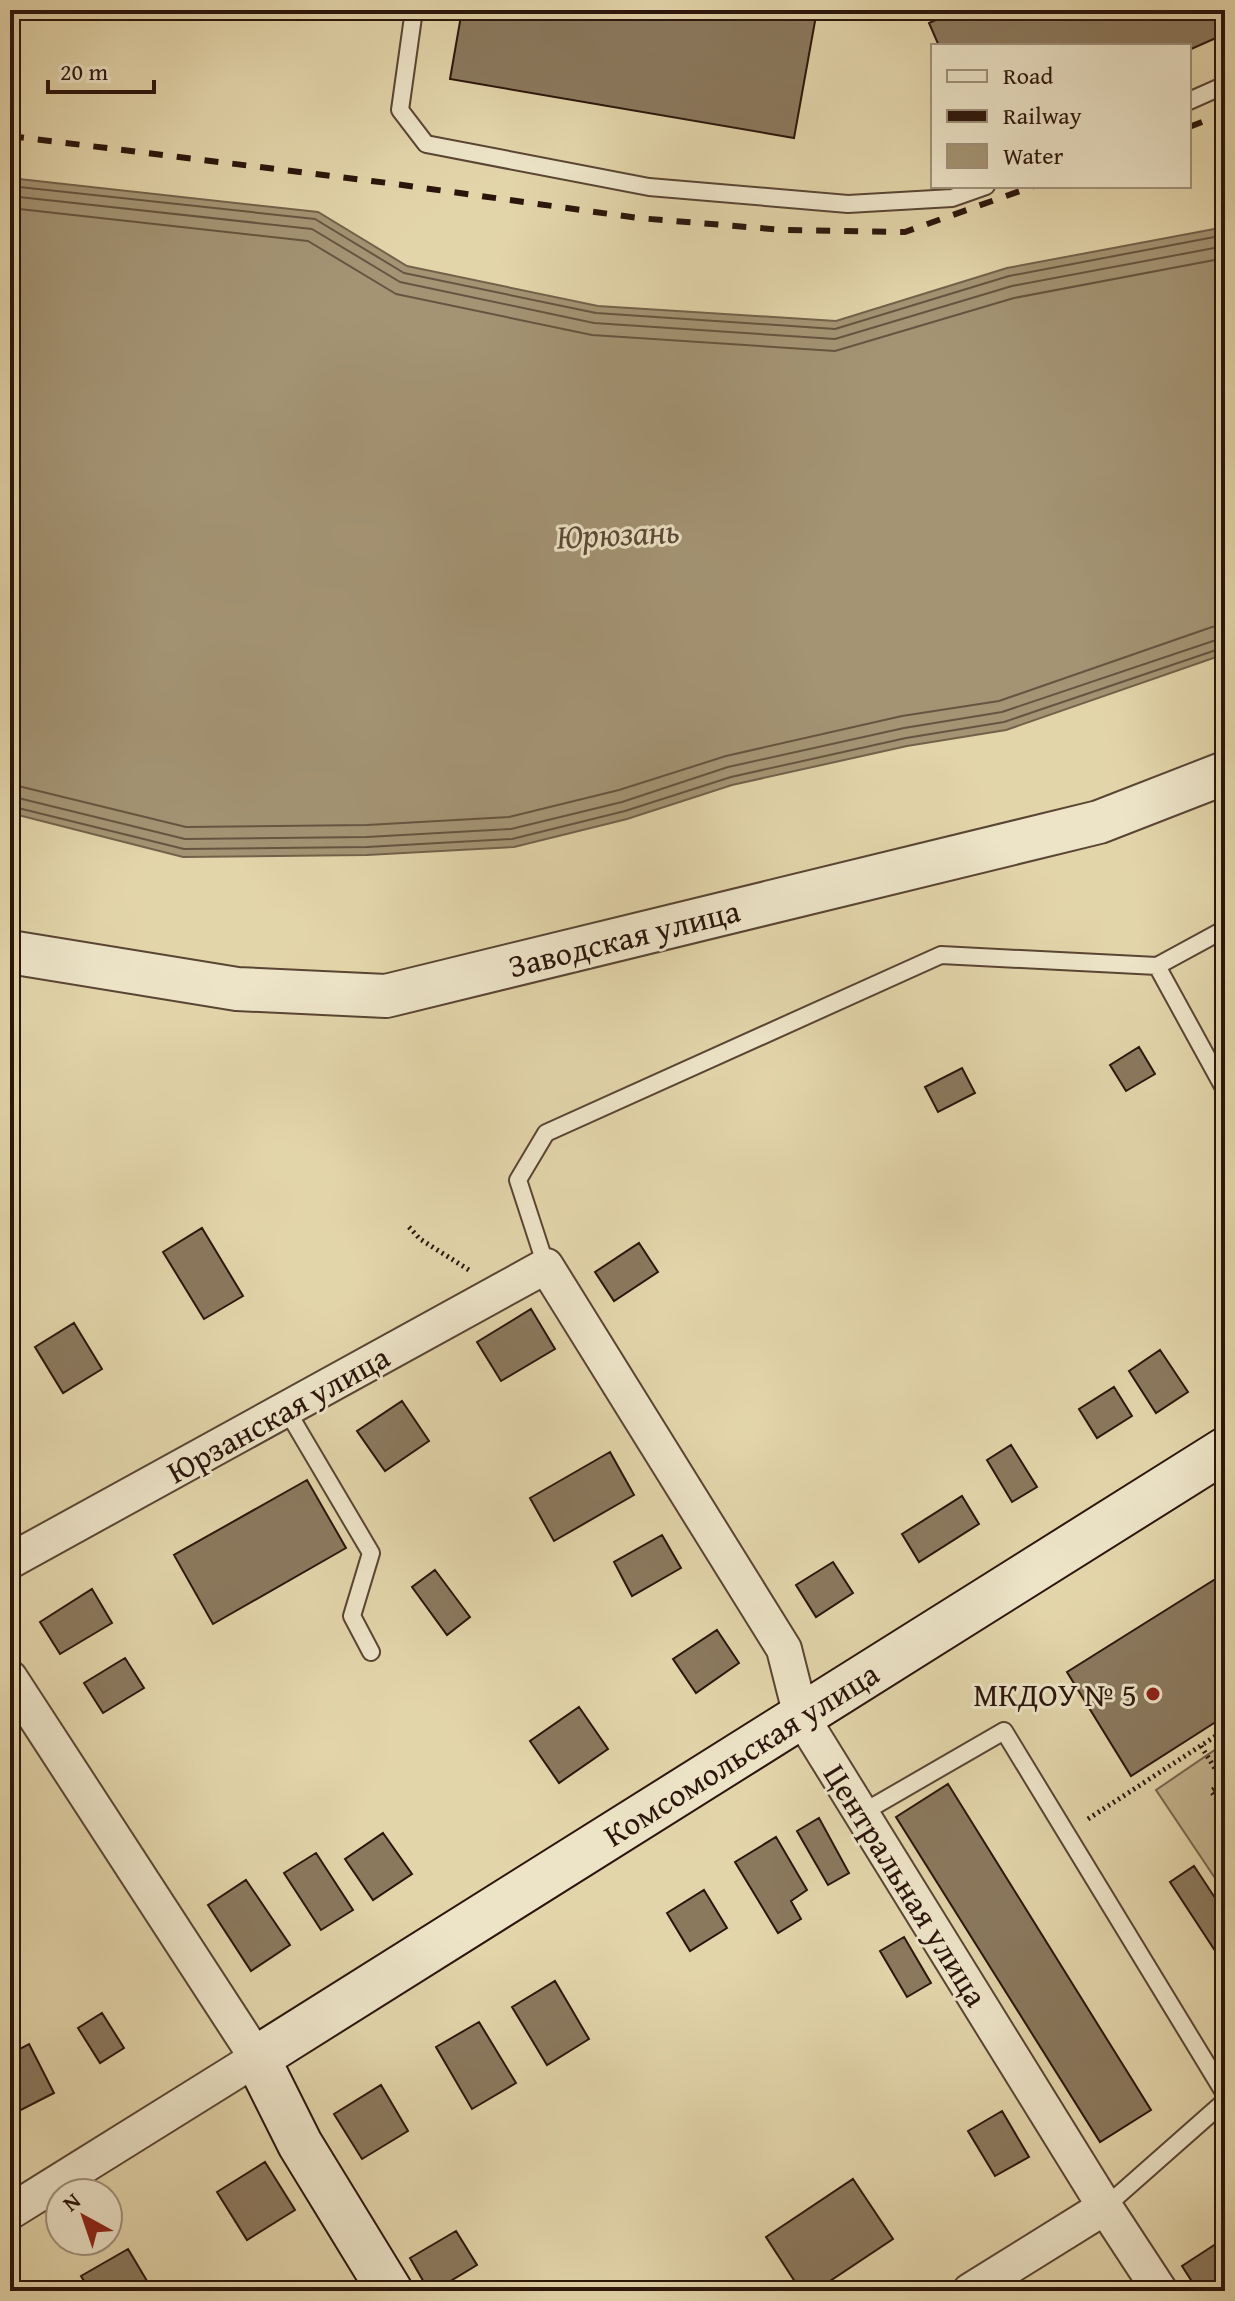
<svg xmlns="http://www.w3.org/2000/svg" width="1235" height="2301" viewBox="0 0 1235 2301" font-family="'Gentium Book Plus',serif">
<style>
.green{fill:#c4b48f;stroke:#78644d;stroke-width:2}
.water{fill:#a49474;stroke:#74614a;stroke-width:2}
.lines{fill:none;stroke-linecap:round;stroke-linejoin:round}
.shore{stroke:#685440;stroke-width:2}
.building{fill:#8b795e;stroke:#2b150b;stroke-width:2}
.service-casing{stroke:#594533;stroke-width:20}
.minor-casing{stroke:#594533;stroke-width:38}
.tertiary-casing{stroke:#594533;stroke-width:46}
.secondary-casing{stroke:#2b150b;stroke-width:48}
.path{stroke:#2b150b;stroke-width:5;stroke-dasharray:2 4;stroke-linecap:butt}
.service{stroke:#ede4c8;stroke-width:16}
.minor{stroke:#ede4c8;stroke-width:34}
.tertiary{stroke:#ede4c8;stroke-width:42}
.secondary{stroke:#ede4c8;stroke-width:44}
.rail{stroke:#2b150b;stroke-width:6;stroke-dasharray:14 14;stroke-linecap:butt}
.poi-dot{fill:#8f2418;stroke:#ede4c8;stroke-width:3}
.labels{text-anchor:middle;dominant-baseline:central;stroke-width:6;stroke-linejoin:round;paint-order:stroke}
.street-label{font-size:32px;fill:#2b150b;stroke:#ede4c8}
.poi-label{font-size:32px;fill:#2b150b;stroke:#ede4c8;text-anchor:end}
.water-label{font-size:34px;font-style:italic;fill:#5b4835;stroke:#ede4c8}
</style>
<rect width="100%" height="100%" fill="#e3d5aa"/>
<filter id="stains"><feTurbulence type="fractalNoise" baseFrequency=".0025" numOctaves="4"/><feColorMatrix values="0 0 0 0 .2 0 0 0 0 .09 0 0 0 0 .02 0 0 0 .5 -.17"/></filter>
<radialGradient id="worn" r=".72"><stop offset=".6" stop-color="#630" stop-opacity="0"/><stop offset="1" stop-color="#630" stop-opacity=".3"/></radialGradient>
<!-- green -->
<path class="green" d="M1225 1743V1893L1156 1790Z"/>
<!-- water -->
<path class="water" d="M10 178 318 212 407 266 598 306 836 321 1007 268 1225 227V654L1006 730 907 746 732 785 627 819 514 847 367 855 183 857 10 813Z"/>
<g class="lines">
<!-- shore -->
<path class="shore" d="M10 186 315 219 404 273 596 313 835 329 1009 276 1225 235
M10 196 312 229 400 282 594 323 835 339 1012 286 1225 246
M10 208 308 241 396 294 592 335 835 351 1014 298 1225 258
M10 784 186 827 367 825 509 817 619 790 726 756 902 716 999 701 1212 627 1225 625
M10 796 185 839 367 837 511 829 622 802 728 767 904 728 1002 712 1225 637
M10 806 184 849 367 847 512 839 625 811 731 777 906 738 1004 722 1225 647"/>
</g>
<!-- building -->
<path class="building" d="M462 10H817L794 138 450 79Z
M958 10H1225V34L1189 50V46H939L929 23Z
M1139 1047 1155 1074 1126 1091 1110 1065Z
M962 1068 975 1093 938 1112 925 1087Z
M202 1228 243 1296 204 1319 163 1252Z
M639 1243 658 1272 614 1301 595 1272Z
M531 1309 555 1349 501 1381 477 1342Z
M74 1323 102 1369 63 1393 35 1347Z
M1160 1350 1188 1392 1156 1413 1129 1371Z
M1114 1387 1132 1416 1097 1438 1079 1409Z
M402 1401 429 1441 385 1471 357 1431Z
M1011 1445 1037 1487 1012 1502 987 1460Z
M610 1452 634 1495 554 1541 530 1498Z
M307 1480 346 1548 213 1624 174 1555Z
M962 1496 979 1524 919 1562 902 1534Z
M662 1535 681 1568 632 1596 614 1562Z
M833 1562 853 1593 816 1617 796 1585Z
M435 1570 470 1617 447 1635 412 1587Z
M1225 1573V1716L1131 1776 1067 1672Z
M92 1589 112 1623 60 1654 40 1622Z
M717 1630 739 1663 696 1693 673 1659Z
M125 1658 144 1688 103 1713 84 1683Z
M579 1707 608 1749 559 1783 530 1741Z
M948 1784 1151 2110 1100 2142 896 1817Z
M819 1818 849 1873 828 1885 797 1831Z
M383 1833 412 1874 373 1900 345 1859Z
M776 1837 807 1890 791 1901 801 1919 778 1933 735 1862Z
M316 1853 353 1910 321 1930 284 1873Z
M1194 1866 1225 1913V1966L1170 1882Z
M246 1880 290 1945 251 1971 208 1905Z
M704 1890 727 1928 690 1951 667 1913Z
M904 1937 931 1983 907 1997 880 1951Z
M555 1981 589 2039 547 2065 512 2007Z
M102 2013 124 2048 100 2063 78 2028Z
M479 2022 516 2083 472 2109 436 2047Z
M29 2044 54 2093 19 2111 10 2093V2054Z
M381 2085 408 2131 362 2159 334 2114Z
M1002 2111 1029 2157 995 2176 968 2131Z
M265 2162 295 2210 247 2240 217 2192Z
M853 2179 893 2239 815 2291H801L766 2237Z
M456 2231 477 2265 434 2291H429L410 2258Z
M1225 2238V2291H1198L1182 2266Z
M128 2249 153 2291H90L81 2276Z"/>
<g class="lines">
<defs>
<path id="service" d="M414 10 400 110 426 144 649 187 848 204 952 198 986 186
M1189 101 1225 85
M1157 966 1225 929
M546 1266 518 1180 546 1133 941 955 1157 966 1225 1090
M286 1409 371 1553 352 1616 371 1652
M862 1813 1004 1731 1225 2094
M1105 2207 1225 2101"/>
<path id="minor" d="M10 1561 546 1266 784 1649 801 1716 1105 2207 1160 2291
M10 1678 257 2058 10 2212
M970 2291 1105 2207"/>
<path id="tertiary" d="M10 952 237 989 386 996 1099 822 1225 773"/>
<path id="secondary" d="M390 2291 300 2144 257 2058 1225 1450"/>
</defs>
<!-- service casing -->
<use href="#service" class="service-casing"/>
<!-- minor casing -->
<use href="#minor" class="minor-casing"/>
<!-- tertiary casing -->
<use href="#tertiary" class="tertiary-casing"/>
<!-- secondary casing -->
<use href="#secondary" class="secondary-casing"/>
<!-- path -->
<path class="path" d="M409 1227 420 1239 469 1270
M1201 1746 1224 1783
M1224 1782 1211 1791 1225 1811
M1088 1819 1225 1730"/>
<!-- service -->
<use href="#service" class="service"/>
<!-- minor -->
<use href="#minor" class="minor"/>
<!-- tertiary -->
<use href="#tertiary" class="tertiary"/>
<!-- secondary -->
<use href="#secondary" class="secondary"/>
<!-- rail -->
<path class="rail" d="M1189 127 1225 113
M10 136 388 183 638 218 784 230 905 232 1034 186"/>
</g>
<!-- markers -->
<circle class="poi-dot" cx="1153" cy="1694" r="8"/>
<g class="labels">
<!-- street labels -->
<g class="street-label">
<text transform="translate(624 938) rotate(-14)">Заводская улица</text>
<text transform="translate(278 1414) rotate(-29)">Юрзанская улица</text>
<text transform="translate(741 1754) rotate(-32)">Комсомольская улица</text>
<text transform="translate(906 1885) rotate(58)">Центральная улица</text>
</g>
<!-- poi labels -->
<g class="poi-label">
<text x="1137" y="1694">МКДОУ № 5</text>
</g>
<!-- water labels -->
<g class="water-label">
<text transform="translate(618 533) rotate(-3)">Юрюзань</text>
</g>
</g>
<!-- margin -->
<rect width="1235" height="2301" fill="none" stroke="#e3d5aa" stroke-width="40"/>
<rect x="12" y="12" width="1211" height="2277" fill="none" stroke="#2b150b" stroke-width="4"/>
<rect x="20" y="20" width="1195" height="2261" fill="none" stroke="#2b150b" stroke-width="2"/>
<!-- legend -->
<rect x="931" y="44" width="260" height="144" fill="#ede4c8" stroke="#9f917c" stroke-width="2"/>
<rect x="947" y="70" width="40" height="12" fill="#ede4c8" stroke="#9f917c" stroke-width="2"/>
<text x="1003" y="84" font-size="24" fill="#2b150b">Road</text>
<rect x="947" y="110" width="40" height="12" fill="#2b150b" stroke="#9f917c" stroke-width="2"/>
<text x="1003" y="124" font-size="24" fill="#2b150b">Railway</text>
<rect x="947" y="144" width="40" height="24" fill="#a49474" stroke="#9f917c" stroke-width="2"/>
<text x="1003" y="164" font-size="24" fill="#2b150b">Water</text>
<!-- north arrow -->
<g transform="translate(84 2217) rotate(320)"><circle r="38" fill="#ede4c8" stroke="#9f917c" stroke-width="2"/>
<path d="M0-6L14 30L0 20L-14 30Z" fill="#8f2418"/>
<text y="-12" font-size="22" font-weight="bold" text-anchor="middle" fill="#2b150b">N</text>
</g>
<!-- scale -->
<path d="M48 80v12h106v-12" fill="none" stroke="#2b150b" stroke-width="4"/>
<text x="60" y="80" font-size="24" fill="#2b150b" stroke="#ede4c8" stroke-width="6" paint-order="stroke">20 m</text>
<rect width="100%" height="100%" filter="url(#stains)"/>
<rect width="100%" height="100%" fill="url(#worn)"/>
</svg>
